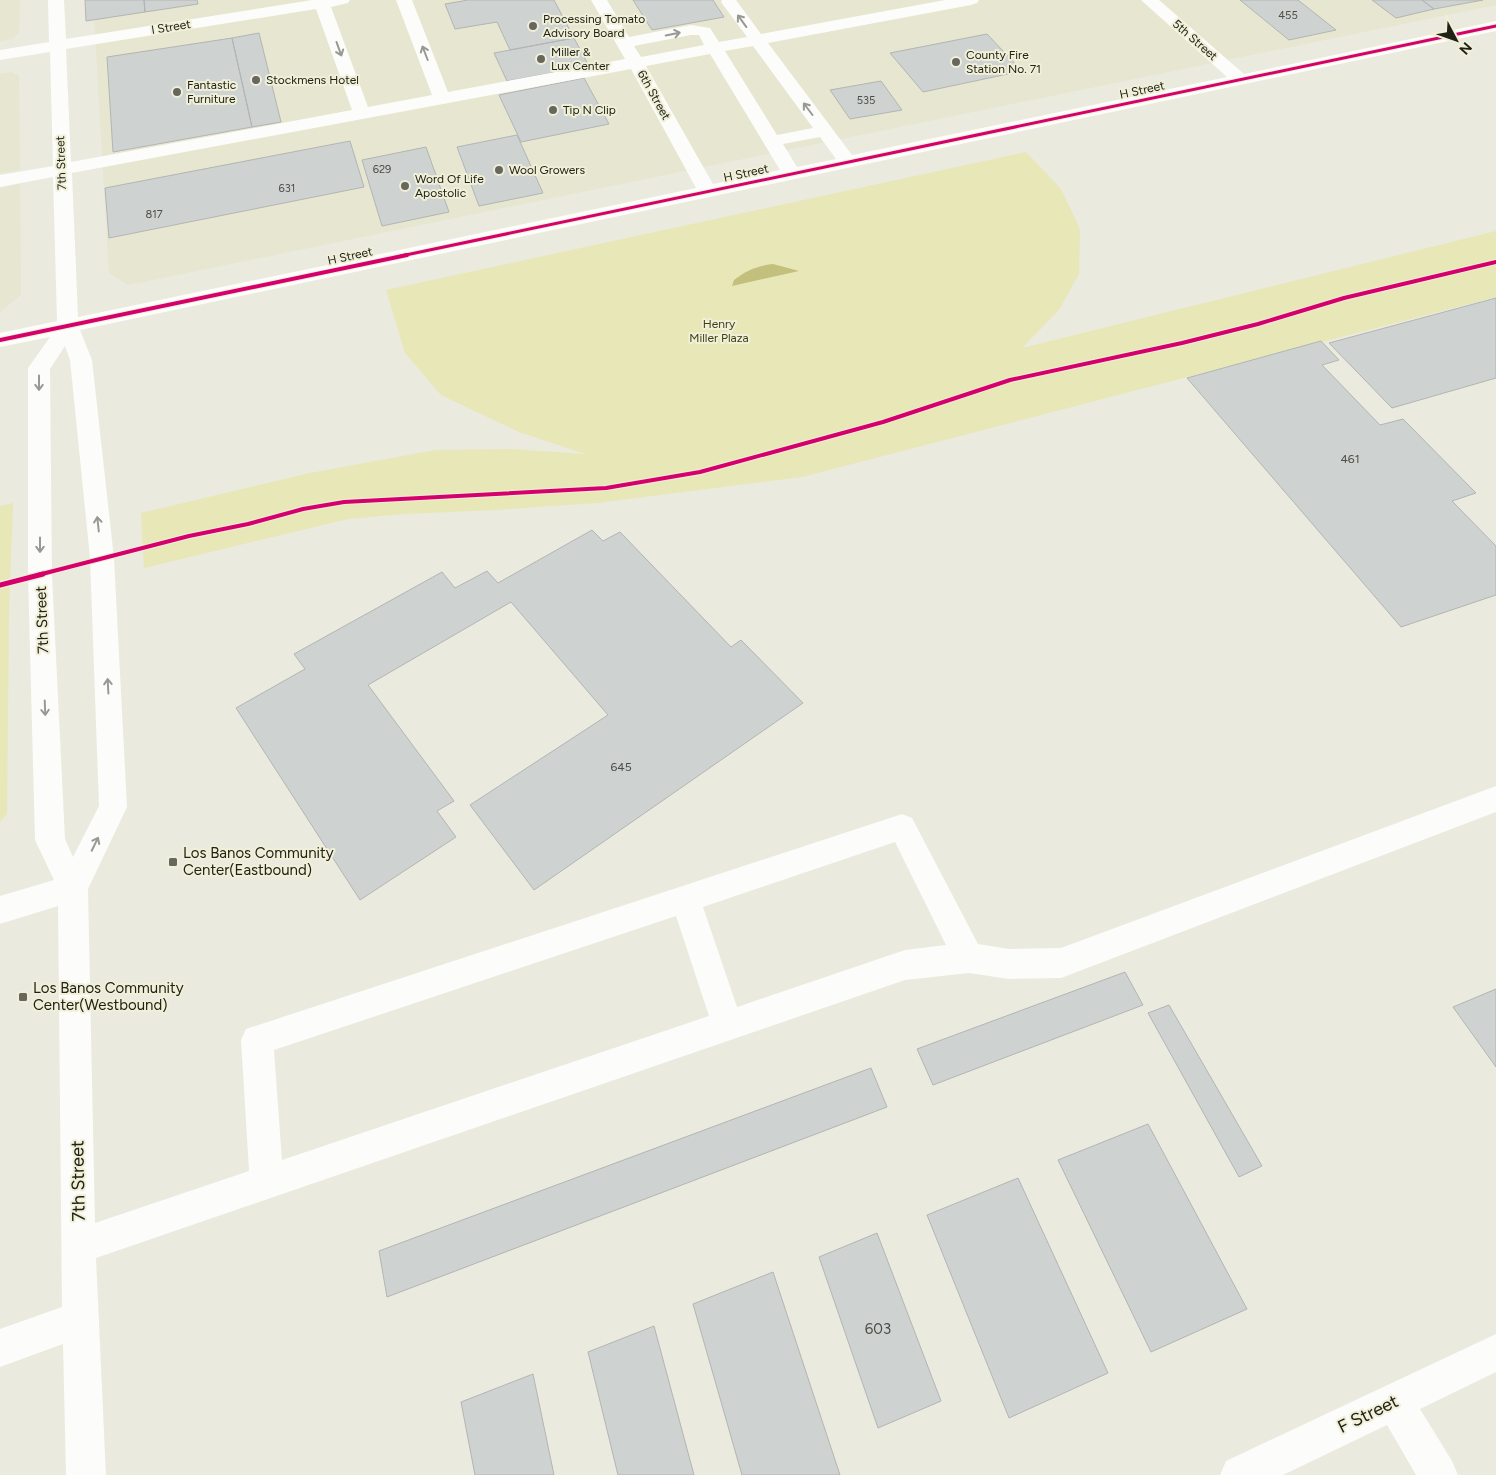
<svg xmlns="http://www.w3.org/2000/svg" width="1496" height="1475" viewBox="0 0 1496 1475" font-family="Figtree,sans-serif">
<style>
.built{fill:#e7e6d0}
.green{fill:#e8e7b8}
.water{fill:#c3c07d}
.building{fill:#ced2d0;stroke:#b2b5b3}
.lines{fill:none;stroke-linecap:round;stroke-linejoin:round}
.minor{fill:#fcfcfa;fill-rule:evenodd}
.cycleway-far2-casing{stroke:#f0f0d8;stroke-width:5}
.cycleway-far1-casing{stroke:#f0f0d8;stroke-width:6}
.cycleway-casing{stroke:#f0f0d8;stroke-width:8}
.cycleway-far2{stroke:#d6006c;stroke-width:3}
.cycleway-far1{stroke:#d6006c;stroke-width:4}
.cycleway{stroke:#d6006c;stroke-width:5}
.oneway{stroke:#999994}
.poi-dot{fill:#67675d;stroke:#f0f0d8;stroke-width:2}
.labels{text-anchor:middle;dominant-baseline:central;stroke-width:4;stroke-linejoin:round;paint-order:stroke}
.far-number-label{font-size:11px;fill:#4c4d46}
.far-poi-label{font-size:12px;fill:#212118;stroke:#f0f0d8;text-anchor:start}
.far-street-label{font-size:12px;fill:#212118;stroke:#f0f0d8}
.far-park-label{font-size:12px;fill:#414019;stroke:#f0f0d8}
.number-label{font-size:12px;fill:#4c4d46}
.street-label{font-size:15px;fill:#212118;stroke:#f0f0d8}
.poi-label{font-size:15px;fill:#212118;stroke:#f0f0d8;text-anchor:start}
.near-number-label{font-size:15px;fill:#4c4d46}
.near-street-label{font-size:18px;fill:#212118;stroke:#f0f0d8}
</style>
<rect width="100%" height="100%" fill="#eaeade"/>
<!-- built -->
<path class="built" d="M0 0H20L19 33 12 39 0 41Z
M93 0H1496V5L128 285 109 273Z
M12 72 19 76 20 170 0 173V74Z
M20 184 21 295 0 312V188Z"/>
<!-- green -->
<path class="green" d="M1026 152 1061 189 1080 229 1079 274 1059 310 1022 348 1496 231V297L802 477 597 503 495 510 404 514 348 519 144 568 141 513 310 473 436 450 510 449 585 454 519 432 441 395 405 353 386 290Z
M13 503 9 613 7 814 0 822V506Z"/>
<!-- water -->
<path class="water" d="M773 264 799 271 732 286 734 280C747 270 757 266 773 264Z"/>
<!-- building -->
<path class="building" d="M85 0H144L145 12 86 21Z
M144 0H197L198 4 145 12Z
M468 0H554L574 38 510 50 497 22 455 29 445 4Z
M633 0H713L724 17 652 30Z
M1240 0H1298L1336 30 1289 40Z
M1372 0H1422L1434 9 1396 18Z
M1422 0H1483L1434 9Z
M259 33 281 122 252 127 232 38Z
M987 34 1022 71 923 92 890 53Z
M232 38 252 127 113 152 107 57Z
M574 38 589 66 507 81 494 53Z
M584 78 609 124 521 142 499 95Z
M881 81 902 110 850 119 830 90Z
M517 135 543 193 479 206 457 147Z
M350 141 364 187 109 238 105 188Z
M426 147 449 212 382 226 362 160Z
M1496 298V378L1392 408 1329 343Z
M1321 341 1339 360 1322 365 1380 425 1403 419 1476 493 1452 501 1496 546V595L1401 627 1187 378Z
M592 530 603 541 620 532 731 647 741 640 803 703 534 890 470 805 608 715 511 602 368 685 454 801 437 811 456 837 360 900 236 708 305 669 294 654 442 572 455 588 487 571 498 583Z
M1125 972 1143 1005 933 1085 917 1049Z
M1496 989V1067L1453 1007Z
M1169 1005 1262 1166 1239 1177 1148 1013Z
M871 1068 887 1107 387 1297 379 1251Z
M1148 1124 1247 1309 1151 1352 1058 1160Z
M1018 1178 1108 1373 1009 1418 927 1215Z
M877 1233 941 1401 878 1428 819 1257Z
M773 1272 840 1475H742L693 1304Z
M654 1326 694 1475H618L588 1352Z
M533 1374 554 1475H475L461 1402Z"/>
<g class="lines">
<!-- minor -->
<path class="minor" d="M48 0H64L66 39 312 0H350L348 3 331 7 368 107 432 95 396 0H412L448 92 625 59 591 0H607L629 37 691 25 710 28 719 42 747 37 721 2 722 0H736L761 34 945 0H979L977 3 971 5 768 43 852 155 1227 77 1141 0H1159L1244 74 1496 21V31L80 330 92 360 114 558 127 807 88 889 95 1223 249 1171 241 1040 246 1029 902 814 912 818 978 944 1009 949 1061 948 1496 786V812L1061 978 1009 979 969 973 905 980 96 1258 106 1475H66L63 1344 0 1367V1329L62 1307 58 906 0 924V896L54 880 35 840 28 575V368L50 337 0 347V333L57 321 53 177 0 187V175L53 166 50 52 0 60V50L49 42ZM316 9 352 110 71 162 66 49ZM691 35H699L704 45 641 57 634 46ZM753 46 813 128 777 135 725 51ZM710 54 780 170 713 184 646 66ZM631 69 696 188 78 317 72 173ZM820 137 836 159 797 167 783 144ZM65 346 70 360 90 558 99 806 73 857 65 839 52 575 50 369ZM895 842 946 945 905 950 737 1007 703 907ZM676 916 709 1016 282 1160 274 1050Z
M1496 1334V1372L1420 1409 1452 1461 1458 1475H1416L1387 1425 1283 1475H1220L1226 1461Z"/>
<defs>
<path id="cycleway-far2" d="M401 256 1496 26"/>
<path id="cycleway-far1" d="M0 340 407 255
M38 575 189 536 248 524 303 509 344 502 606 488 700 472 883 422 1010 380 1182 343 1258 324 1344 298 1496 262"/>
<path id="cycleway" d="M0 585 43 574"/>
</defs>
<!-- cycleway-far2 casing -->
<use href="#cycleway-far2" class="cycleway-far2-casing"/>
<!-- cycleway-far1 casing -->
<use href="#cycleway-far1" class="cycleway-far1-casing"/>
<!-- cycleway casing -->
<use href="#cycleway" class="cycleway-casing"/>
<!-- cycleway-far2 -->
<use href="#cycleway-far2" class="cycleway-far2"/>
<!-- cycleway-far1 -->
<use href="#cycleway-far1" class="cycleway-far1"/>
<!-- cycleway -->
<use href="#cycleway" class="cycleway"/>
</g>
<!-- one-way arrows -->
<defs><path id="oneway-shaft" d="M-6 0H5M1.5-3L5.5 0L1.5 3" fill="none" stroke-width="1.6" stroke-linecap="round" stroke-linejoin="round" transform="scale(1.25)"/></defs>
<g class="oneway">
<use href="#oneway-shaft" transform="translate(742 21) rotate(-126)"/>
<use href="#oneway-shaft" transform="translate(673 34) rotate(-11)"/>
<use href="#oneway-shaft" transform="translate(339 49) rotate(70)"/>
<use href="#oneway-shaft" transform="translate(425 53) rotate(-111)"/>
<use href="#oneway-shaft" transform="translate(808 109) rotate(-127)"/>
<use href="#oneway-shaft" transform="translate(39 383) rotate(90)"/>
<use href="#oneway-shaft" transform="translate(98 524) rotate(-96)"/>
<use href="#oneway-shaft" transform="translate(40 545) rotate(90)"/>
<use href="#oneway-shaft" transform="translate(108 686) rotate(-93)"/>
<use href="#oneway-shaft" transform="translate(45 708) rotate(88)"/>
<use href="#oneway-shaft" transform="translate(95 844) rotate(-64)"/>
</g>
<!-- markers -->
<g class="poi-dot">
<circle cx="533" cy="26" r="5"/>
<circle cx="541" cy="59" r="5"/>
<circle cx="956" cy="62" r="5"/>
<circle cx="256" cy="80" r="5"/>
<circle cx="177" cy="92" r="5"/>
<circle cx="553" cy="110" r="5"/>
<circle cx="499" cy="170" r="5"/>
<circle cx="405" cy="186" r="5"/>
<rect x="168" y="857" width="10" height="10" rx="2.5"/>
<rect x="18" y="992" width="10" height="10" rx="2.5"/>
</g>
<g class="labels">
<!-- far-number labels -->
<g class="far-number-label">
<text x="1288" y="15">455</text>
<text x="866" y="100">535</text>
<text x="382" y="169">629</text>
<text x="287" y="188">631</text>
<text x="154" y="214">817</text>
</g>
<!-- far-poi labels -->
<g class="far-poi-label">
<text x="543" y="19">Processing Tomato<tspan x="543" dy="14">Advisory Board</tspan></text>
<text x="551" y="52">Miller &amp;<tspan x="551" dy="14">Lux Center</tspan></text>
<text x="966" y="55">County Fire<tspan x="966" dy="14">Station No. 71</tspan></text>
<text x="266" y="80">Stockmens Hotel</text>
<text x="187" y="85">Fantastic<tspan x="187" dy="14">Furniture</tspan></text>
<text x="563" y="110">Tip N Clip</text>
<text x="509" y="170">Wool Growers</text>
<text x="415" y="179">Word Of Life<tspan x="415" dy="14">Apostolic</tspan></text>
</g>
<!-- far-street labels -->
<g class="far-street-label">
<text transform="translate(171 27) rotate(-9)">I Street</text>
<text transform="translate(1195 40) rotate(41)">5th Street</text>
<text transform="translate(1142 90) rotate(-12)">H Street</text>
<text transform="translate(654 95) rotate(61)">6th Street</text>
<text transform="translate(61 163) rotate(-92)">7th Street</text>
<text transform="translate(746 173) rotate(-12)">H Street</text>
<text transform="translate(350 256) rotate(-12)">H Street</text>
</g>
<!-- far-park labels -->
<g class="far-park-label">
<text x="719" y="324">Henry<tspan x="719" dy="14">Miller Plaza</tspan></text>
</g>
<!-- number labels -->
<g class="number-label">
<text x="1350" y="459">461</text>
<text x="621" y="767">645</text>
</g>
<!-- street labels -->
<g class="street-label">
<text transform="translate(42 620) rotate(-92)">7th Street</text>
</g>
<!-- poi labels -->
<g class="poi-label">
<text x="183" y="853">Los Banos Community<tspan x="183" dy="17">Center(Eastbound)</tspan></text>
<text x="33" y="988">Los Banos Community<tspan x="33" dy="17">Center(Westbound)</tspan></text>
</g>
<!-- near-number labels -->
<g class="near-number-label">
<text x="878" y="1329">603</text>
</g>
<!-- near-street labels -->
<g class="near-street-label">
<text transform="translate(78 1181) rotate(-91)">7th Street</text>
<text transform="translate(1368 1414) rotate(-26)">F Street</text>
</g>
</g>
<!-- north arrow -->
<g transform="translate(1456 40) rotate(131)" stroke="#f0f0d8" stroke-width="4" paint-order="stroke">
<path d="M0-4L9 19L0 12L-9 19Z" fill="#212118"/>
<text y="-8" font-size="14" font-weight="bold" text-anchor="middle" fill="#212118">N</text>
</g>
</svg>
